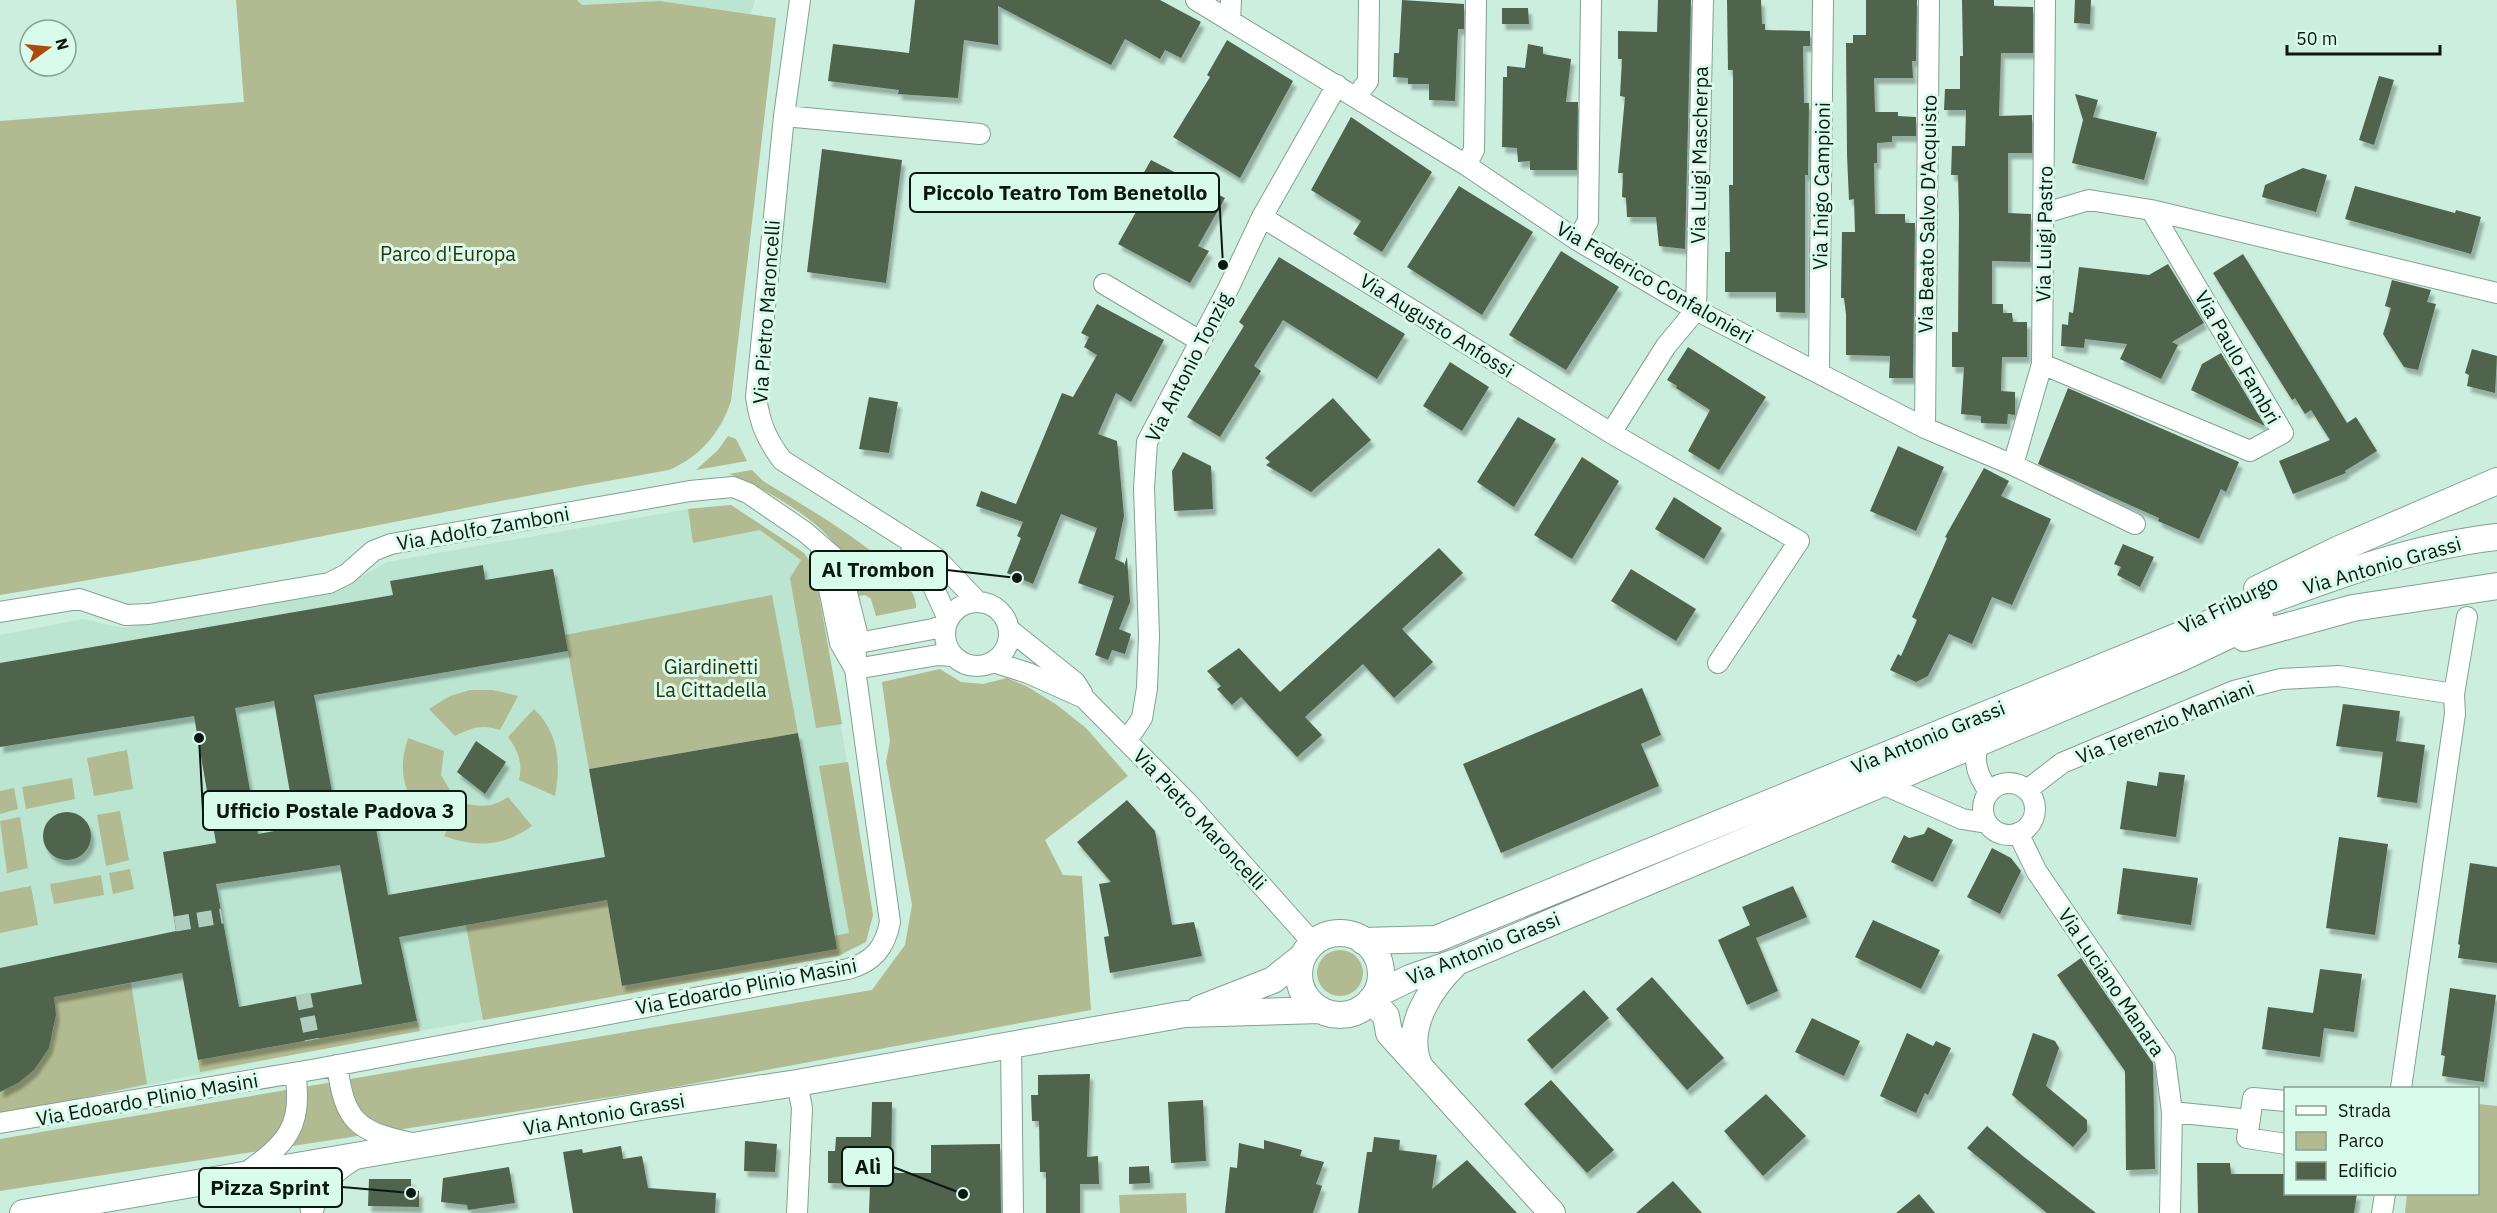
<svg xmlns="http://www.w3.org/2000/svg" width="2497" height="1213" viewBox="0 0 2497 1213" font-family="'IBM Plex Sans',sans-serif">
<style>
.built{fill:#bbe5d1}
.green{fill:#b1ba90}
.building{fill:#50644d;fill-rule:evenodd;filter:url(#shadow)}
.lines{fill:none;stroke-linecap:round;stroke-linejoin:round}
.pedestrian-tunnel{stroke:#afcebf;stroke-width:15;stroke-dasharray:15 8;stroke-linecap:butt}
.minor-casing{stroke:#81a293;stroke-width:22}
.tertiary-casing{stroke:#81a293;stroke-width:28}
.minor{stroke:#fff;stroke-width:20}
.tertiary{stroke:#fff;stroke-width:26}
.labels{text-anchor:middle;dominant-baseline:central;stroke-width:6;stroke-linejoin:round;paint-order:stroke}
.street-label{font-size:20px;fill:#0b1812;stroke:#d9fbeb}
.park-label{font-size:20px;fill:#2d340b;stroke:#d9fbeb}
.leader{fill:none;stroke:#0b1812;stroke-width:2}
.callout-dot{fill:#0b1812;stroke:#d9fbeb;stroke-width:2}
.callout{fill:#d9fbeb;stroke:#0b1812;stroke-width:2}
.callout-label{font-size:21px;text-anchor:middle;font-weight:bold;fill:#0b1812}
</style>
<defs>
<filter id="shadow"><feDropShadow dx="3.5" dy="6" stdDeviation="1.5" flood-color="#0004"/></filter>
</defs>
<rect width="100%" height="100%" fill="#cceede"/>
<!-- built -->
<path class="built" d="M577 0H755L751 14 660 1 582 5Z
M731 505 804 553 814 567 873 915 866 942 838 956 314 1050 0 1116V635L83 619 124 628 344 587 387 562 688 509Z"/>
<!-- green -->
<path class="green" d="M236 0H577L582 5 660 1 776 18 731 401C721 432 700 457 669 470 446 509 224 559 0 595V121L244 102Z
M728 436 736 439 747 461 696 470 718 450Z
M752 470 763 481C792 499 922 571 916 608L876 616 871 599 865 595 855 597C849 579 843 560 834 544 818 519 757 484 729 474Z
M731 505 804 553 814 567 842 724 816 728 790 578 801 560 760 530 693 543 688 509Z
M772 595 798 733 589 769 565 635Z
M940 669 961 682 983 684 1007 678 1028 687 1057 705 1086 728 1128 776 1045 840 1063 875 1082 876 1091 1010 669 1088 0 1191V1139L872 990 905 945 912 905 886 762 890 741 882 682Z
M470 690H493L518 696 500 730C482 724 472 727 455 736L429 709 450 696Z
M534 709C559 733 561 763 555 796L519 780C523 762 518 751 508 737Z
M408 738 444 751 441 775 454 797 429 825C406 797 396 775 408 738Z
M127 750 133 789 94 796 87 758Z
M848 762 873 915 866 942 838 956 483 1020 466 925 607 900 622 986 775 958 834 936 849 933 819 766Z
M72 778 75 799 26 809 22 787Z
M14 788 18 809 0 814V791Z
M508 797 532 826C505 846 476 848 444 836L462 803C480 807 492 808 508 797Z
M120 811 129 860 106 866 97 815Z
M20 817 28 868 7 873 0 821Z
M130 869 134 889 113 894 109 873Z
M101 875 104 895 54 904 50 884Z
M31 886 38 925 0 933V892Z
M1317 973a23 23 0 1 1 46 0a23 23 0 1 1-46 0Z
M131 983 147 1084 0 1116V1092C39 1073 61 1041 53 997Z
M417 1021 420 1031 200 1072 198 1060Z
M2478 1104 2497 1106V1213H2405L2407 1194H2478Z
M1186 1193 1187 1213H1120L1119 1195Z"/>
<!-- building -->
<path class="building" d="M915 0H1160L1201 22 1181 58 1165 50 1160 59 1125 39 1111 65 998 6V45L964 40 958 98 898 94 899 90 828 81 833 44 909 53Z
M1402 0 1464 4V29H1458L1455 101 1429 100V84H1408V78L1393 77 1394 53H1399Z
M1658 0H1691L1685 249 1659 246 1656 217H1627L1626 198 1622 197 1623 173H1618L1625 97 1620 96 1622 59H1618V31L1657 32Z
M1727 0H1761L1762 24H1765V30L1810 31V46H1803L1804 103H1809L1808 175H1805V313L1776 312V292H1725V252H1730L1729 185H1733V70H1728Z
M1866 0H1917L1916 61H1912L1913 78H1874L1875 112H1898V116L1916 117V136H1892V142L1877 143V163H1874L1875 214H1905V223H1915L1913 378H1889L1890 356 1846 355V314L1844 298H1841L1842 232H1855L1854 199 1849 200 1847 155 1846 43H1853V35H1866Z
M1962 0H1994V6L2033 7V53H2001L1999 116 2032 115V153H2008V213L2031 214 2030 262 1992 261V304H2003V313H2012L2013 322H2027V357H2002L2001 391 2015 392V415L2008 414 2007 424 1981 423V416L1961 414 1964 367H1952V332H1958L1959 216 1958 175H1951L1952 146H1965L1966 110H1944L1945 89H1960V56H1963Z
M2075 0H2091L2090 24 2074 23Z
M1502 8H1528L1529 24H1502Z
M1227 40 1293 81 1240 178 1173 137 1210 77 1207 75Z
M1528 44 1543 47V54L1571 59 1566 102H1578L1577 170H1530V161L1518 162 1517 148 1502 147 1503 77H1507V66L1525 68Z
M2379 76 2394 80 2374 145 2359 140Z
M2075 94 2098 100 2093 117 2157 132 2144 180 2072 163 2083 120Z
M1351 117 1432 172 1382 252 1353 234 1361 221 1311 190Z
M822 149 902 160 886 283 807 272Z
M1151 160 1225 198 1198 246 1209 251 1190 283 1118 244 1154 180 1143 174Z
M2303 168 2327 175 2316 212 2262 197 2265 185Z
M1459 186 1533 232 1482 315 1407 267Z
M2355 186 2455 213 2456 210 2481 217 2471 254 2345 219Z
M1561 251 1619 287 1566 370 1509 335Z
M2243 254 2347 423 2356 417 2377 451 2345 471 2346 473 2293 494 2279 461 2330 440 2311 410 2305 414 2295 398 2292 400 2213 273Z
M1279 257 1405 334 1377 379 1283 320 1254 366 1261 371 1220 437 1187 417 1244 326 1239 322Z
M2168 264 2204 323 2172 342 2178 345 2161 379 2120 359 2127 344 2085 339 2084 348 2061 346 2062 324 2068 325 2069 312 2073 313 2079 267 2149 275Z
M2392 280 2431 290 2427 302 2436 304 2418 370 2404 367 2383 334 2391 308 2385 306Z
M1097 304 1164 340 1131 402 1116 393 1098 434 1117 441 1124 516 1115 559 1124 563V566L1127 557 1130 602 1119 629 1131 634 1125 654 1112 650 1108 660 1095 655 1114 596 1078 583 1097 528 1061 514 1033 584 1007 573 1021 538 1017 536 1023 522 976 506 981 491 1016 504 1062 393 1073 397 1097 355 1084 347 1089 337 1081 333Z
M1688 347 1766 397 1719 470 1688 451 1710 410 1676 388 1677 386 1667 380Z
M2472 349 2497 356 2495 393 2467 386 2469 375 2465 373Z
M2221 353 2265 426 2191 390 2202 364Z
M1450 362 1489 387 1462 431 1423 406Z
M2068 388 2239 462 2226 492 2221 489 2199 539 2158 521 2159 518 2038 464Z
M869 397 898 402 889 453 859 449Z
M1333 398 1371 440 1311 492 1266 465 1270 462 1265 458Z
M1518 417 1556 439 1514 507 1477 482Z
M1898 446 1944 467 1916 531 1870 511Z
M1183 452 1211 466 1213 509 1174 511 1172 471Z
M1582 457 1619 481 1572 559 1534 535Z
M1984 468 2009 481 2001 496 2051 519 2012 605 1992 597 1972 644 1949 634 1928 676 1916 682 1890 670 1898 654 1901 656 1917 620 1912 617 1947 538 1945 537Z
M1674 497 1722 528 1704 559 1655 529Z
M2123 544 2154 557 2140 587 2117 575 2121 567 2114 564Z
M1439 548 1463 573 1402 629 1433 662 1394 698 1363 664 1305 717 1322 735 1297 757 1241 697 1232 705 1217 689 1221 686 1207 671 1239 648 1280 692Z
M483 565 485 580 553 569 568 651 314 695 337 819 373 812 388 895 605 857 589 769 798 733 837 949 622 986 607 900 399 937 417 1021 198 1060 182 973 54 997 56 1015 49 1048 34 1070 18 1083 0 1092V968L176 931 163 852 216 843 194 716 0 747V663L393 595 390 581ZM274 701 296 827 258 834 235 708ZM340 865 362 984 239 1007 216 884Z
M1631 569 1696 609 1676 641 1611 601Z
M1642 688 1661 735 1641 744 1659 786 1501 853 1463 764Z
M2343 704 2400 711 2396 741 2425 745 2417 803 2377 797 2383 752 2336 746Z
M476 741 506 762 485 794 457 772Z
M2159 772 2185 775 2176 837 2120 829 2127 781 2157 786Z
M1127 800 1155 831 1172 925 1194 922 1202 956 1110 973 1104 937 1109 936 1099 884 1111 882 1077 842Z
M43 836a24 24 0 1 1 48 0a24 24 0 1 1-48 0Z
M1928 827 1953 840 1933 882 1891 862 1904 835 1909 838 1924 834Z
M2339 837 2388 844 2375 935 2326 928Z
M1992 848 2011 858 2021 871 2000 914 1967 897Z
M2470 863 2497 867V963L2458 958 2460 945 2458 944Z
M2123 868 2198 878 2191 925 2117 914Z
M1793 886 1807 917 1756 938 1778 991 1747 1005 1718 940 1750 925 1742 907Z
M1873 920 1940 950 1921 989 1855 957Z
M2081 958 2153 1063 2155 1169 2126 1170 2125 1071 2057 975Z
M2320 969 2362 974 2354 1032 2324 1028 2320 1057 2262 1049 2268 1007 2313 1013Z
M1652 977 1724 1058 1687 1090 1616 1009Z
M2450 988 2496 995 2484 1082 2442 1076 2445 1056 2441 1055Z
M1584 990 1609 1018 1552 1069 1527 1040Z
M1812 1018 1860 1041 1844 1076 1795 1052Z
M1907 1033 1933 1046 1936 1041 1951 1048 1928 1095 1925 1093 1916 1113 1880 1096Z
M2033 1033 2055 1041 2059 1048 2046 1086 2087 1120V1131L2073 1147 2012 1095Z
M1090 1074 1087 1157 1098 1156 1099 1184H1080V1213H1046V1172H1040L1039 1121H1032L1031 1095H1038V1075Z
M1551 1080 1614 1150 1587 1173 1524 1104Z
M1766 1094 1806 1136 1763 1176 1724 1131Z
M1203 1100 1206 1161 1171 1163 1168 1102Z
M872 1102H892L891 1173H931V1145L1000 1144 1001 1213H869L870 1184 828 1183V1151H835L836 1137H871Z
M1987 1126 2024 1157 2096 1213H2047L1967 1148Z
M1374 1137 1400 1140 1399 1150 1437 1155 1432 1189 1467 1160 1517 1213H1358L1367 1152H1372Z
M1264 1140 1302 1150 1300 1156 1324 1162 1316 1184 1322 1186 1313 1213H1225L1230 1167 1237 1168 1239 1143 1264 1149Z
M745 1141 777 1144 775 1172 744 1171Z
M621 1146 623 1159 642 1156 648 1188 716 1193 715 1213H573L563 1152 582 1149 583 1153Z
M2197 1163H2230L2231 1174H2286V1194H2357L2354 1213H2198Z
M1149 1166 1150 1183 1129 1184V1167Z
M509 1167 515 1203 468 1210 467 1205 441 1202 443 1178Z
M369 1179H411V1191H419V1207L368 1206Z
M1673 1181 1702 1213H1636Z
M1919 1194 1935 1213H1896Z"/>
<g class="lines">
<!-- pedestrian-tunnel -->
<path class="pedestrian-tunnel" d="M175 924 222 916
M303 994 312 1040"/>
<defs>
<path id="minor" d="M800 0 784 116 756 397C760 424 766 438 782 460L935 557 977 601
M1196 0 1466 165 1577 240 1696 310 1925 428 2013 465 2135 524
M1230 21 1231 0
M1356 97 1368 81 1369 0
M784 116 980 134
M1466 165 1474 150 1476 0
M2045 213 2089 200 2151 210 2497 293
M1262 217 1611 433 1666 346 1696 310 1703 0
M1577 240 1588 221 1591 0
M1104 284 1200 341
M2042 364 2250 451 2283 433 2151 210
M1819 371 1823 0
M1925 428 1929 0
M1611 433 1799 541 1718 663
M2013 465 2042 364 2045 0
M911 545 920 558 948 619
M821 549 840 643 855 669
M945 634a32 32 0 1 1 64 0a32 32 0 1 1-64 0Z
M0 612 79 599 126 615 149 614 329 583 347 574 373 551 391 544 690 491 733 487 748 493 805 532 834 557 842 573 857 633 855 669 890 922C885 948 873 962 848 969L317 1069 0 1123
M1010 630 1075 682 1082 693
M858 643 933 629 946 624
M993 662 1028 673 1084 698 1188 803 1313 943
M855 669 938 655 953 656
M2454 694 2467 617
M1122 737 1132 733 1142 718 1147 688 1149 635 1144 488 1147 442 1228 289 1262 217 1337 85
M1978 742C1973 763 1977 774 1989 792
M1880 783 1962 819 1987 823
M1983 809a26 26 0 1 1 52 0a26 26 0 1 1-52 0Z
M2027 790 2062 763 2234 691 2281 679 2339 676 2454 694 2455 714 2401 1088
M2018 833 2037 872 2165 1059 2172 1112 2170 1213
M1011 1044 1013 1213
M337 1065C345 1122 356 1131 412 1143
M797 1083 802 1108 797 1213
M2286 1101 2253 1098 2247 1138 2286 1144
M2172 1112 2250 1120
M304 1166 311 1211
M244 1174C286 1144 304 1127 295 1073
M312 1213C321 1184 330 1175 355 1159
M2382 1213 2385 1194"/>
<path id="tertiary" d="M2257 589 2339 549 2497 481
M2244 638 2353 608 2497 586
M1299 974a41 41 0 1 1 82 0a41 41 0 1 1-82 0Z
M1363 941 1436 939 2222 618C2312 585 2401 548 2497 537
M1375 995 1410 978 1459 961 2181 658 2261 620
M1371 1000 1386 1016 1389 1033 1552 1213
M1199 1009 1273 980 1302 957
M1419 1065C1403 1028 1431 987 1457 962
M23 1213 652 1105 797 1083 1185 1014 1320 1010"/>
</defs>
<!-- minor casing -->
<use href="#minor" class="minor-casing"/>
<!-- tertiary casing -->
<use href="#tertiary" class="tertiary-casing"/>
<!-- minor -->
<use href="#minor" class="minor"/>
<!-- tertiary -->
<use href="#tertiary" class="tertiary"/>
</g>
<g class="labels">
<!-- street labels -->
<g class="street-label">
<text transform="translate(1699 155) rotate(-89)">Via Luigi Mascherpa</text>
<text transform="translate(1821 186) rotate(-89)">Via Inigo Campioni</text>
<text transform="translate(1927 214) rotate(-89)">Via Beato Salvo D'Acquisto</text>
<text transform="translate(2044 234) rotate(-89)">Via Luigi Pastro</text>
<text transform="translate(1655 282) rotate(30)">Via Federico Confalonieri</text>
<text transform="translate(766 312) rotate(-86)">Via Pietro Maroncelli</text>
<text transform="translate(1437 325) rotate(32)">Via Augusto Anfossi</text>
<text transform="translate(2238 357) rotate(60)">Via Paulo Fambri</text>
<text transform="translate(1188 367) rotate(-63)">Via Antonio Tonzig</text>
<text transform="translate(483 528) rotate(-10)">Via Adolfo Zamboni</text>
<text transform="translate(2382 565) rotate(-16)">Via Antonio Grassi</text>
<text transform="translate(2228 604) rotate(-26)">Via Friburgo</text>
<text transform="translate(2165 722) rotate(-22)">Via Terenzio Mamiani</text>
<text transform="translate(1928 737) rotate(-22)">Via Antonio Grassi</text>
<text transform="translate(1200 819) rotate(47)">Via Pietro Maroncelli</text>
<text transform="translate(1483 948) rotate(-22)">Via Antonio Grassi</text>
<text transform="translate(2112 982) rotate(56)">Via Luciano Manara</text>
<text transform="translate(746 986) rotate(-11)">Via Edoardo Plinio Masini</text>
<text transform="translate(147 1099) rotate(-10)">Via Edoardo Plinio Masini</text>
<text transform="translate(604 1114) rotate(-10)">Via Antonio Grassi</text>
</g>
<!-- park labels -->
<g class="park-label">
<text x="448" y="253">Parco d'Europa</text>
<text x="711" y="666">Giardinetti<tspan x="711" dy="23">La Cittadella</tspan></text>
</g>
</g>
<!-- callouts -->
<path class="leader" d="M1223 265L1219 193M1017 578L947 570M199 738L203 811M963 1194L893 1167M411 1193L342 1187"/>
<g class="callout-dot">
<circle cx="1223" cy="265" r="6"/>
<circle cx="1017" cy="578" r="6"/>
<circle cx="199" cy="738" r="6"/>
<circle cx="963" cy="1194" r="6"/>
<circle cx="411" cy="1193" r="6"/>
</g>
<g class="callout">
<rect x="910" y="173" width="309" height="39" rx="6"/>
<rect x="810" y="551" width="137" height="39" rx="6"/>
<rect x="203" y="791" width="263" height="39" rx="6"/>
<rect x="842" y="1147" width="51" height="39" rx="6"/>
<rect x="199" y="1168" width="143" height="39" rx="6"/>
</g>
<g class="callout-label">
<text x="1065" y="200">Piccolo Teatro Tom Benetollo</text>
<text x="878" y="577">Al Trombon</text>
<text x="335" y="818">Ufficio Postale Padova 3</text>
<text x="868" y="1174">Alì</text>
<text x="270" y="1195">Pizza Sprint</text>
</g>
<!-- legend -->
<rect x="2284" y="1087" width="195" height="108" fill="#d9fbeb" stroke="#87a094" stroke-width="1.5"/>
<rect x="2296" y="1106" width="30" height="9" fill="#ffffff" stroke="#87a094" stroke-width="1.5"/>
<text x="2338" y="1117" font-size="18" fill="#0b1812">Strada</text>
<rect x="2296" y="1132" width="30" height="18" fill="#b1ba90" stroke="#87a094" stroke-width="1.5"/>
<text x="2338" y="1147" font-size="18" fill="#0b1812">Parco</text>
<rect x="2296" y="1162" width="30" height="18" fill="#50644d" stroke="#87a094" stroke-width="1.5"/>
<text x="2338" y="1177" font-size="18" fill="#0b1812">Edificio</text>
<!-- north arrow -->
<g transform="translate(48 48) rotate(75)"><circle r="28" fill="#d9fbeb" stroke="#87a094" stroke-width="1.5"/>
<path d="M0-4.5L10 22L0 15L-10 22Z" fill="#ad4b0b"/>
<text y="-9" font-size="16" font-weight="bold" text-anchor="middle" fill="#0b1812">N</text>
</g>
<!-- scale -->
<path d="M2287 45v9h153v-9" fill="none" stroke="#0b1812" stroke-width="3"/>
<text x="2296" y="45" font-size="18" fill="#0b1812" stroke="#d9fbeb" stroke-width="4.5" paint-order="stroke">50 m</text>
</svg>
